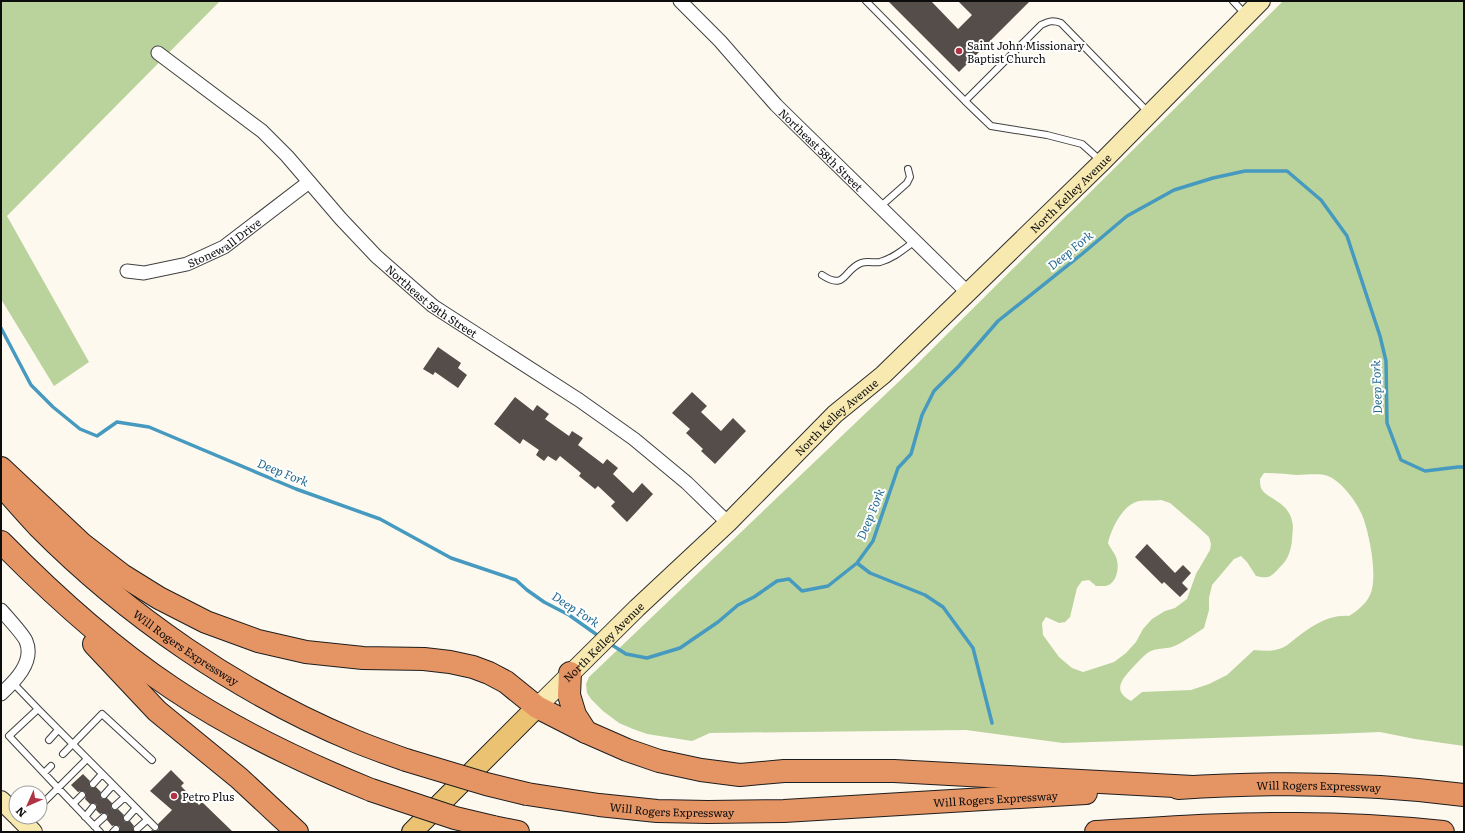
<svg xmlns="http://www.w3.org/2000/svg" width="1465" height="833" viewBox="0 0 1465 833" font-family="Literata,serif">
<style>
.forest{fill:#bad39c;fill-rule:evenodd}
.lines{fill:none;stroke-linecap:round;stroke-linejoin:round}
.stream{stroke:#469abf;stroke-width:3.5}
.building{fill:#544d4a}
.lane-casing{stroke:#404040;stroke-width:8}
.street-casing{stroke:#404040;stroke-width:15}
.secondary-casing{stroke:#2f2f2f;stroke-width:20}
.primary-casing{stroke:#1e1e1e;stroke-width:22}
.highway-casing{stroke:#1e1e1e;stroke-width:24}
.lane{stroke:#fff;stroke-width:6}
.street{stroke:#fff;stroke-width:13}
.secondary{stroke:#f7e9b0;stroke-width:18}
.primary{stroke:#ebc271;stroke-width:20}
.highway{stroke:#e59464;stroke-width:22}
.highway-bridge-casing{stroke:#1e1e1e;stroke-width:24;stroke-linecap:butt}
.highway-bridge{stroke:#e59464;stroke-width:22}
.poi-dot{fill:#af3344;stroke:#fff;stroke-width:1.5}
.labels{text-anchor:middle;dominant-baseline:central;stroke-width:4;stroke-linejoin:round;paint-order:stroke}
.poi-label{font-size:11px;fill:#0d0d0d;stroke:#fff;text-anchor:start}
.street-label{font-size:11px;fill:#0d0d0d;stroke:#fff}
.water-label{font-size:12px;font-style:italic;fill:#236b92;stroke:#fff}
</style>
<rect width="100%" height="100%" fill="#fdf9ee"/>
<!-- forest -->
<path class="forest" d="M1 1H220L7 216 89 362 54 386 1 299Z
M1283 1H1464V746L1415 739 1380 732 1332 734 1063 743 966 730 710 733 692 741 647 734 633 729 619 723 603 711 591 699 587 693 586 684 589 677 912 369ZM1264 473C1275 473 1286 474 1297 475 1307 475 1318 473 1328 476 1343 482 1359 505 1364 520 1370 538 1378 578 1370 595 1366 604 1357 611 1349 616 1329 614 1312 626 1296 638 1292 641 1288 645 1284 647 1274 652 1264 651 1254 650L1227 675 1209 684 1191 690 1142 692 1131 701C1110 690 1124 677 1135 665 1139 661 1144 655 1149 652 1156 648 1164 649 1172 647 1181 644 1196 633 1204 628L1209 610V598L1212 585 1234 559 1241 556 1247 562 1256 576C1269 579 1271 577 1280 567 1288 560 1291 550 1292 540 1292 534 1294 527 1292 521 1288 501 1266 499 1261 488 1260 485 1260 481 1260 479ZM1161 500 1170 503 1198 527 1209 537 1211 544 1210 550 1196 574 1187 599 1175 608 1165 611 1152 619 1143 629 1136 642 1126 653 1114 662 1083 672 1072 668 1059 657 1043 635 1042 623 1046 617 1059 623 1065 622 1070 617 1077 588 1082 581 1089 580 1096 586C1099 586 1103 586 1106 586 1117 583 1120 567 1116 557 1114 552 1110 548 1108 543 1111 529 1123 504 1139 501 1146 500 1154 501 1161 500Z"/>
<g class="lines">
<!-- stream -->
<path class="stream" d="M1 328 31 385 53 407 80 429 97 436 117 422 149 427 296 489 380 519 451 558 516 580 527 590 544 602 569 615 600 637
M857 563 870 573 925 595 943 607 973 648 992 723
M609 643 626 654 647 658 680 648 718 622 738 605 754 597 777 581 789 579 802 591 828 586 857 563 873 541 898 468 911 454 922 415 934 391 958 367 998 321 1082 254 1127 216 1174 190 1213 178 1245 171H1287L1321 200 1347 236 1380 336 1386 361 1387 423 1401 460 1425 471 1458 467H1464"/>
</g>
<!-- building -->
<path class="building" d="M888 1H931L958 29 972 15 958 1H1030L959 72Z
M438 347 461 363 458 368 467 375 458 388 435 372 433 375 423 369Z
M692 392 707 406 701 412 721 431 733 418 746 431 715 464 701 451 703 449 686 433 690 429 672 413Z
M515 397 533 411 537 405 549 414 545 419 569 436 572 431 583 438 578 445 603 464 607 459 618 468 613 474 633 493 642 483 653 494 627 522 611 506 615 502 598 486 595 489 579 476 581 473 560 456 556 461 548 456 544 461 536 455 539 450 523 439 520 444 494 424Z
M1147 544 1175 573 1183 565 1191 573 1182 583 1188 589 1180 597 1164 582 1162 584 1135 557Z
M171 770 184 783 181 786 199 805 202 802 233 832H150L152 830 154 831 158 830 159 828 158 824 172 810 150 791Z
M83 774 90 781 89 783 90 787 92 788 96 787 101 792 100 794 101 798 103 799 107 798 112 803 111 807 112 809 116 810 118 809 124 815 123 817 124 821 126 822 130 821 134 826 133 828 134 832H119L120 828 119 826 115 825 112 826 107 820 108 816 107 814 103 813 100 814 96 810 97 807 96 804 93 803 90 804 85 799 86 796 85 792 81 791 78 792 71 785Z"/>
<g class="lines">
<defs>
<path id="lane" d="M866 1 965 101 991 126 1047 135 1082 144 1101 161
M1233 1 1246 15
M965 101 1041 25C1049 21 1053 20 1061 23L1148 112
M881 206 907 183 910 177 908 169
M822 275C846 291 843 270 861 263 867 261 874 263 880 262 894 258 904 249 915 241
M13 683 38 709
M49 740 58 730
M63 754 102 714 152 760
M87 759 58 788 9 736 38 709 155 827
M44 773 51 766
M93 784 102 774
M104 795 113 785
M73 804 82 795
M40 806 58 788 100 832
M115 806 125 797
M85 817 93 807
M127 818 136 808
M94 826 104 817
M137 829 147 820
M113 832 116 829"/>
<g id="street">
<path id="s1" d="M680 1 720 41 776 105 968 293"/>
<path id="s2" d="M158 53 262 131 287 156 341 219 376 256 433 306 579 400 634 439 687 483 728 523"/>
<path id="s3" d="M127 271 144 273 187 264 224 247 309 182"/>
<path d="M1 610C7 617 23 634 26 641 35 662 14 682 1 694"/>
</g>
<g id="secondary">
<path id="s4" d="M537 707 637 608 728 523 835 414 883 375 1102 162 1261 1"/>
<path d="M1 800 16 815"/>
<path d="M18 817 33 832"/>
</g>
<path id="primary" d="M412 832 537 707"/>
<g id="highway">
<path d="M1 468 82 544 122 575 159 598 206 622 258 641 306 652 363 658 424 659 450 662 473 667 489 673 506 682 537 707 586 732 627 750 659 761 701 770 740 775 784 771H894L1193 787"/>
<path id="s5" d="M6 490C16 502 27 514 38 526 126 615 239 693 355 741 372 748 389 754 406 760"/>
<path d="M1 542C54 596 109 646 172 688 234 730 302 762 371 790"/>
<path d="M94 644 157 711 239 778 297 832"/>
<path d="M570 673 569 695 575 715 586 732"/>
<path id="s6" d="M1178 788C1270 782 1372 783 1464 795"/>
<path id="s7" d="M527 794 599 805 657 811 708 812 784 811 1086 793"/>
<path d="M493 827 518 832"/>
<path d="M1096 832C1163 828 1230 823 1297 824 1346 824 1395 827 1443 832"/>
</g>
</defs>
<!-- lane casing -->
<use href="#lane" class="lane-casing"/>
<!-- street casing -->
<use href="#street" class="street-casing"/>
<!-- secondary casing -->
<use href="#secondary" class="secondary-casing"/>
<!-- primary casing -->
<use href="#primary" class="primary-casing"/>
<!-- highway casing -->
<use href="#highway" class="highway-casing"/>
<!-- lane -->
<use href="#lane" class="lane"/>
<!-- street -->
<use href="#street" class="street"/>
<!-- secondary -->
<use href="#secondary" class="secondary"/>
<!-- primary -->
<use href="#primary" class="primary"/>
<!-- highway -->
<use href="#highway" class="highway"/>
<defs>
<path id="highway-bridge" d="M406 760 486 784 527 794
M371 790 455 818 493 827"/>
</defs>
<!-- highway-bridge casing -->
<use href="#highway-bridge" class="highway-bridge-casing"/>
<!-- highway-bridge -->
<use href="#highway-bridge" class="highway-bridge"/>
</g>
<!-- markers -->
<g class="poi-dot">
<circle cx="959" cy="51" r="4"/>
<circle cx="174" cy="796" r="4"/>
</g>
<g class="labels">
<!-- poi labels -->
<g class="poi-label">
<text x="967" y="45">Saint John Missionary<tspan x="967" dy="13">Baptist Church</tspan></text>
<text x="182" y="796">Petro Plus</text>
</g>
<!-- street labels -->
<g class="street-label">
<text stroke="none"><textPath href="#s1" startOffset="205">Northeast 58th Street</textPath></text>
<text stroke="none"><textPath href="#s4" startOffset="741">North Kelley Avenue</textPath></text>
<text stroke="none"><textPath href="#s3" startOffset="104">Stonewall Drive</textPath></text>
<text stroke="none"><textPath href="#s2" startOffset="371">Northeast 59th Street</textPath></text>
<text stroke="none"><textPath href="#s4" startOffset="417">North Kelley Avenue</textPath></text>
<text stroke="none"><textPath href="#s4" startOffset="93">North Kelley Avenue</textPath></text>
<text stroke="none"><textPath href="#s5" startOffset="240">Will Rogers Expressway</textPath></text>
<text stroke="none"><textPath href="#s6" startOffset="141">Will Rogers Expressway</textPath></text>
<text stroke="none"><textPath href="#s7" startOffset="470">Will Rogers Expressway</textPath></text>
<text stroke="none"><textPath href="#s7" startOffset="146">Will Rogers Expressway</textPath></text>
</g>
<!-- water labels -->
<g class="water-label">
<text transform="translate(1070 250) rotate(-39)">Deep Fork</text>
<text transform="translate(1376 387) rotate(-92)">Deep Fork</text>
<text transform="translate(283 472) rotate(22)">Deep Fork</text>
<text transform="translate(870 514) rotate(-68)">Deep Fork</text>
<text transform="translate(576 609) rotate(33)">Deep Fork</text>
</g>
</g>
<!-- border -->
<rect width="1465" height="833" fill="none" stroke="#0d0d0d" stroke-width="4"/>
<!-- north arrow -->
<g transform="translate(28 805) rotate(225)"><circle r="19" fill="#ffffff" stroke="#9e9e9e"/>
<path d="M0-3L7 15L0 10L-7 15Z" fill="#af3344"/>
<text y="-6" font-size="11" font-weight="bold" text-anchor="middle" fill="#0d0d0d">N</text>
</g>
</svg>
